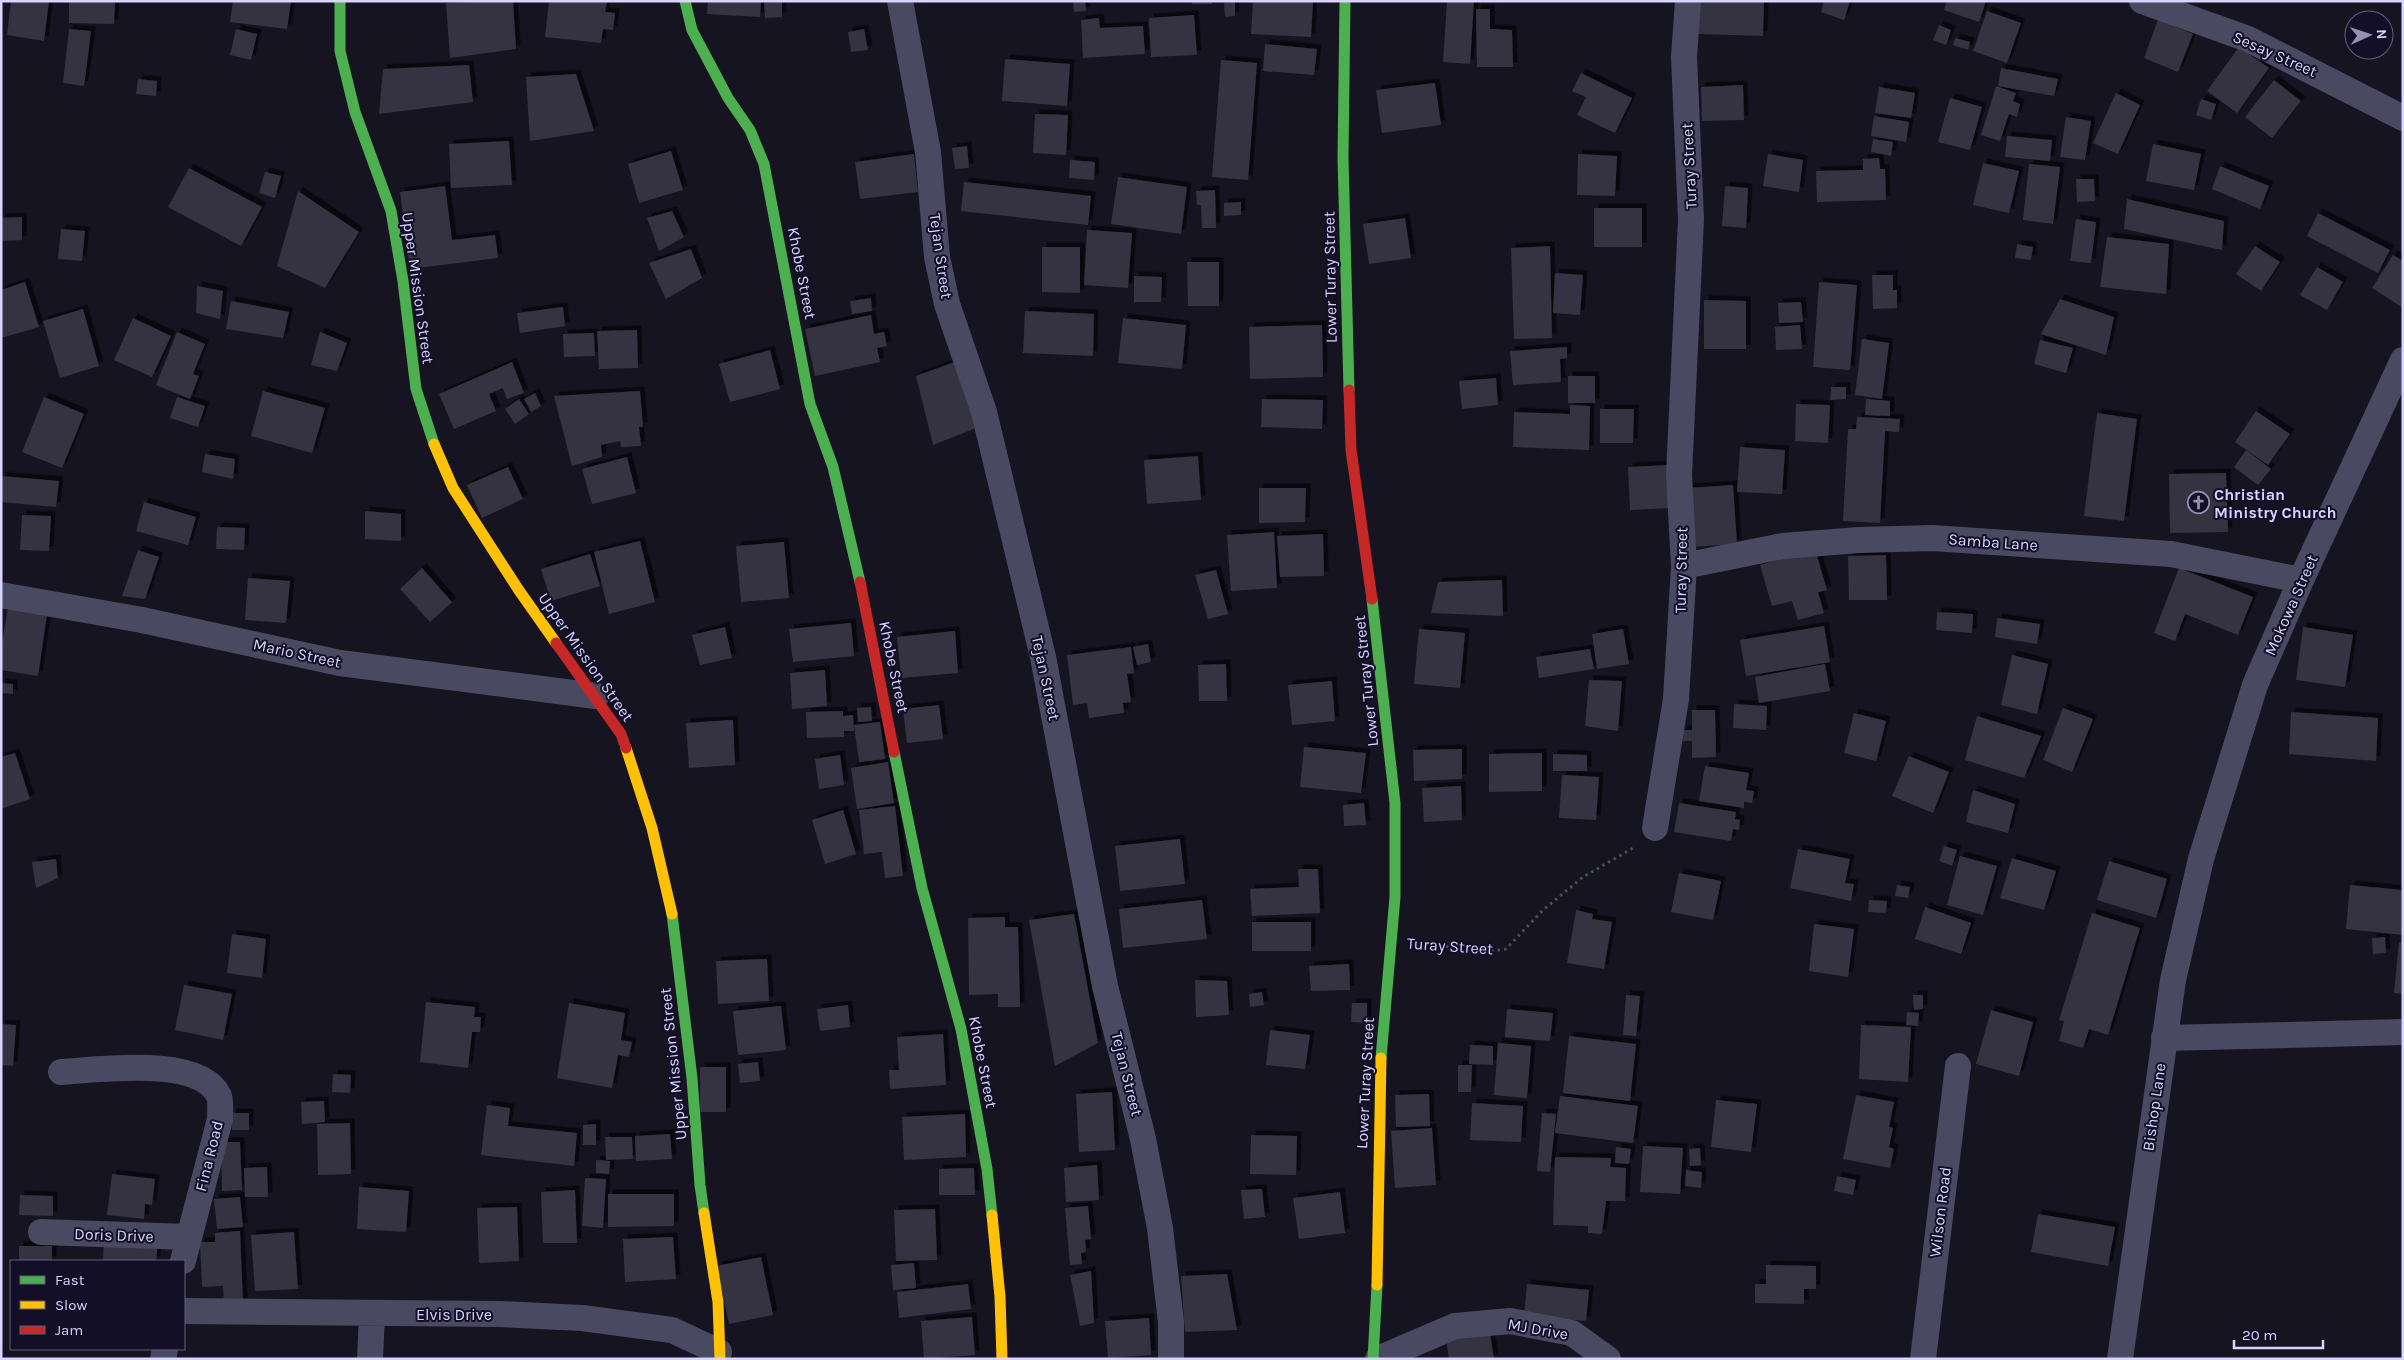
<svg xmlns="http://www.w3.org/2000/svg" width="2404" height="1360" viewBox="0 0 2404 1360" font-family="Karla,sans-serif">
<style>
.building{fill:#343243;filter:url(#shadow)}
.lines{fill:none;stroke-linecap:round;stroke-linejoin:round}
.path{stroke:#44505f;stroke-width:3;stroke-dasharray:2.5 4;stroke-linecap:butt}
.street{stroke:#4a4962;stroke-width:26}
.fast{stroke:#4caf50;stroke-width:11}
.slow{stroke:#ffc107;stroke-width:11}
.jam{stroke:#c62828;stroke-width:11}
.labels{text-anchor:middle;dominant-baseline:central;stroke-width:4;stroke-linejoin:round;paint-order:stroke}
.street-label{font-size:16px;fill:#d9d4ff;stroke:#130f26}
.poi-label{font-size:16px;font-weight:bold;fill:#d9d4ff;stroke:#130f26;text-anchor:start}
</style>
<defs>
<filter id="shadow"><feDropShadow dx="4.5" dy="-4.5" stdDeviation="0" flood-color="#0009"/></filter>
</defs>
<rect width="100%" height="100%" fill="#161421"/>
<!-- building -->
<path class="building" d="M11 1H49L44 41 7 35Z
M69 1H115L114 24 69 23Z
M233 1H291L287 29 230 22Z
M513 1 516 49 450 58 446 3Z
M549 1 607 2 605 12 615 13 613 30 603 29 601 43 545 37Z
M708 1H761L760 17 707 14Z
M1073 1H1085L1086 11 1074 12Z
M1192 1H1212V4H1192Z
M1253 1H1313L1311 37 1251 34Z
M1447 1H1474L1470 64 1443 62Z
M1698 1H1764L1763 36 1697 34Z
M1824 1H1850L1844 20 1821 12Z
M1947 1H1986L1979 22 1944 10Z
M782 2V17L765 18 764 3Z
M1235 2V16L1225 17 1224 3Z
M1476 9H1490V29L1512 30 1513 67H1477Z
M1987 11 2021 23 2007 63 1973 51Z
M1194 15 1197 55 1151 57 1149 18Z
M1099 18 1100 28 1143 26 1145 54 1083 58 1081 20Z
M2158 20 2193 34 2178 72 2144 58Z
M1939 25 1951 30 1946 45 1933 40Z
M69 29 91 31 84 86 63 83Z
M236 29 257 34 251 60 230 55Z
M864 29 868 50 851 52 848 32Z
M1955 38 1970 42 1968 50 1953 45Z
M1265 44 1317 49 1314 75 1263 71Z
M2239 47 2269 68 2237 113 2207 91Z
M1005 59 1070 64 1067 106 1002 101Z
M1221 60 1257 63 1248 180 1212 177Z
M469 65 473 102 379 114 383 69Z
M2001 68 2058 79 2054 96 1998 86Z
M1581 73 1632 98 1615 133 1577 115 1586 97 1572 91Z
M576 74 594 131 530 141 526 77Z
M138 79 157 81 156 96 136 94Z
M2274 80 2301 101 2272 138 2245 117Z
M1435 83 1441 125 1382 133 1376 90Z
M1743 85 1744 120 1702 121 1701 87Z
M1996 86 2016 93 2013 101 2020 104 2017 117 2009 114 2000 141 1981 135Z
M1879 87 1915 93 1911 118 1875 113Z
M2116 93 2140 105 2118 154 2093 143Z
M1950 98 1982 107 1970 150 1938 142Z
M2201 99 2216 104 2211 120 2196 115Z
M1035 114 1068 115 1066 155 1033 153Z
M1874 116 1909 122 1906 142 1871 136Z
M2066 117 2091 121 2085 160 2060 157Z
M2007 136 2052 140 2050 161 2005 157Z
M1873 139 1893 142 1891 156 1871 152Z
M509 141 512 185 451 188 449 144Z
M2153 144 2201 154 2194 190 2146 181Z
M967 146 969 168 955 169 952 148Z
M671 151 683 190 639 203 628 164Z
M914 154 918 192 860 199 855 162Z
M1578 154 1617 156 1615 196 1577 195Z
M1768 154 1803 160 1799 192 1763 186Z
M1879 158 1880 169H1885L1886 200 1817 202 1816 171 1863 170V159Z
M1070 160 1095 162 1094 180 1069 178Z
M1983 163 2019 171 2009 213 1973 205Z
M2029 164 2060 167 2053 224 2023 220Z
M2220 166 2269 186 2260 209 2212 189Z
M189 168 262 207 241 246 168 207Z
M265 172 281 176 275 198 259 193Z
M1118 177 1187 187 1181 234 1111 224Z
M2076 179H2094L2095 201 2077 202Z
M964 182 1091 196 1088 225 961 211Z
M445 186 452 240 495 235 498 258 410 269 400 192Z
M1725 186 1748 188 1746 228 1722 226Z
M1215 190 1216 228H1202L1201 205H1197L1196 191Z
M298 191 359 232 325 288 277 266Z
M2127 199 2224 221 2222 250 2124 229Z
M1241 202V215L1224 216V203Z
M1594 208H1642V247H1594Z
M672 211 684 237 659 251 647 218Z
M2318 213 2390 250 2378 273 2307 236Z
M22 217V240L1 241V218Z
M1405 218 1411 258 1369 264 1363 224Z
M2076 219 2096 222 2091 263 2070 261Z
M61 229 85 231 82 261 58 259Z
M1087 230 1132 233 1128 288 1084 285Z
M2107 237 2169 244 2166 294 2100 287Z
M2017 244 2033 247 2031 260 2015 258Z
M1550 246 1552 338 1514 339 1511 248Z
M2255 246 2280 262 2261 291 2236 274Z
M1042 247H1080V293L1042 292Z
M691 249 702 278 666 299 649 263Z
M2393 255 2403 261V308L2372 288Z
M1187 262H1219V306H1188Z
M2317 267 2343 282 2327 310 2300 295Z
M1555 273 1583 275 1580 315 1553 313Z
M1872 275H1893V290H1897V308L1873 309Z
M1134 276 1162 277 1161 302H1134Z
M25 282 39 327 1 338V290Z
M1819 282 1857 285 1850 370 1813 367Z
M197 286 223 291 220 319 196 313Z
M871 298 872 311 852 314 850 301Z
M2060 299 2114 317 2106 355 2041 334Z
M1704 300 1746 301V349H1704Z
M231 301 289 312 283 338 226 329Z
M1801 302 1803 322 1779 323 1778 303Z
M563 307 565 326 520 333 517 313Z
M83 309 99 366 60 378 43 321Z
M1025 311 1094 314 1093 356 1023 353Z
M871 315 874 334 884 332 887 346 877 348 880 362 815 376 805 329Z
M133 318 171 336 152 377 114 360Z
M1123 318 1186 325 1182 369 1118 363Z
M1322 325 1323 377 1250 379 1249 327Z
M1800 325 1802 349 1776 350 1775 327Z
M637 330 638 368 599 369 597 331Z
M177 332 205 344 193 374 199 376 190 399 156 385Z
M320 332 347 343 337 371 311 365Z
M594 333 595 356 564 357 563 334Z
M1862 339 1889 343 1882 399 1855 395Z
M2040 340 2073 348 2066 373 2034 364Z
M1567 347V358L1560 359 1561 382 1513 385 1510 351Z
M770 350 780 389 730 402 719 364Z
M960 360 976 428 933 445 916 376Z
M512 362 524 393 507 399 503 388 489 394 496 411 454 429 439 394Z
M1568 376H1595V403H1568Z
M1496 378 1498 405 1462 409 1459 381Z
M1831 387H1846V399L1830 400Z
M263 391 325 408 312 453 251 436Z
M640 391 643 427H639L641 446 621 447 620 441 601 445 602 457 572 466 554 396Z
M535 393 541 406 531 412 524 399Z
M44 397 84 414 62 468 22 452Z
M177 397 205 406 198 427 170 418Z
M519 399 529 414 515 424 505 409Z
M1262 399 1323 400 1322 429 1261 427Z
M1866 399 1890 401V416L1865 415Z
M1796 404 1830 405 1828 443 1795 441Z
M1570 405 1590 406 1589 450 1513 447 1514 412 1570 414Z
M1600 409H1634L1633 443H1600Z
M2256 411 2290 434 2268 465 2235 442Z
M2097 413 2137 419 2124 521 2084 516Z
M1857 417 1900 419 1899 432 1885 431 1880 523 1843 521 1848 429H1856Z
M1740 447 1785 450 1782 494 1737 492Z
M2246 450 2271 469 2258 485 2234 467Z
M205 454 235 459 233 479 202 472Z
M1198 456 1201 500 1147 504 1144 460Z
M627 457 636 493 592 504 582 469Z
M1669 465 1671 508 1630 510 1628 467Z
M508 467 523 499 482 518 467 485Z
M2226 473 2228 532 2170 533 2169 474Z
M1 476 59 481 56 507 1 502Z
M1733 485 1737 544 1691 547 1687 488Z
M1259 488H1306L1305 522 1259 523Z
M144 502 196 517 188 545 136 531Z
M365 511 401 514V541L365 539Z
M22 515 51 516 49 551 20 550Z
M217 527 245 528 244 550 216 549Z
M1274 532 1277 588 1231 591 1227 535Z
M1323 534 1324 576 1280 577 1277 536Z
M640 541 655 602 609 614 594 552Z
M784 542 789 598 741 602 736 546Z
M1815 549 1827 590 1818 592 1824 613 1798 620 1792 601 1772 606 1760 565Z
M138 550 159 557 145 599 122 596Z
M590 554 600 586 551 601 541 569Z
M1886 555 1887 600H1849L1848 556Z
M422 568 452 602 430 622 400 589Z
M2179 568 2253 597 2238 635 2185 614 2175 641 2154 633Z
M1216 570 1228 614 1208 619 1195 575Z
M248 578 290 581 286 623 245 620Z
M1502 580 1503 616 1431 613 1438 582Z
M9 602 48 608 38 676 1 670V649Z
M1937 612 1973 614 1972 633 1936 630Z
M1997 618 2040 624 2037 644 1995 637Z
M851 623 854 656 793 662 789 629Z
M1824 626 1830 662 1746 676 1740 640Z
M725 627 732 658 700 665 692 635Z
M2303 627 2353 635 2345 687 2296 680Z
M1419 629 1465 633 1460 688 1414 684Z
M1623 629 1629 664 1597 669 1592 634Z
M955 631 958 673 901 678 897 637Z
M1148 644 1151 662 1137 665 1133 647Z
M1131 647 1134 673 1127 674 1131 702 1123 703 1124 713 1089 718 1087 703 1073 705 1067 655Z
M1590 649 1594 669 1539 678 1536 657Z
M2012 655 2048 664 2037 714 2001 705Z
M1226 664 1227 701H1199L1198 665Z
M1825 664 1830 691 1759 703 1755 677Z
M825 670 827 706 792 709 790 673Z
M1589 680 1622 681 1618 731 1585 726Z
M1332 681 1335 721 1292 725 1288 685Z
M1 683 13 684V694L1 693Z
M1734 704 1767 706 1766 730 1733 728Z
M939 705 943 739 907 743 903 709Z
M871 707 872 721 858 722 857 708Z
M2063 708 2093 719 2072 772 2043 760Z
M1692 710H1715L1716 757 1692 758V741H1683L1682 730H1692Z
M843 711V716L853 715 854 731H844V737L807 738 806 712Z
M2291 712 2378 718 2376 761 2289 754Z
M1854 713 1886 721 1876 761 1844 753Z
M1977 716 2041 736 2024 778 1965 760Z
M733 720 735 765 689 768 686 723Z
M880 722 885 759 859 762 854 725Z
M1304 747 1366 753 1361 793 1300 787Z
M1462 749V779L1414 781 1413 750Z
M15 753 30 799 1 809V757Z
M1542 753V791L1489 792V754Z
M1553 754 1587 755V771H1553Z
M840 755 844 785 819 789 815 759Z
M1909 756 1949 772 1933 813 1892 796Z
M888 762 894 803 857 809 851 768Z
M1705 766 1749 773 1746 790 1754 791 1752 803 1744 802V808L1699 801Z
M1562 775 1599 777 1596 820 1559 818Z
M1461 786 1462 820 1424 822 1422 788Z
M1973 790 2015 804 2008 833 1966 822Z
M1364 803 1366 825 1344 826 1343 805Z
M1679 803 1736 812 1735 819 1740 820 1739 830 1733 829 1731 841 1674 832Z
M895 806 903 876 885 878 882 852 864 854 859 810Z
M843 810 856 854 825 864 812 820Z
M1180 839 1185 884 1120 891 1115 846Z
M1944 846 1957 850 1952 866 1939 861Z
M1798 849 1850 859 1845 883 1854 884 1851 901 1790 888Z
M1960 856 1997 866 1983 915 1947 905Z
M2012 858 2056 871 2044 910 2000 898Z
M56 859 58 878 36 888 32 862Z
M2109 861 2167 879 2156 918 2097 900Z
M1298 869H1318L1320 913 1252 916 1250 889 1299 887Z
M1679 873 1721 881 1713 920 1671 912Z
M1897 885 1910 887 1908 898 1895 896Z
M2350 885 2403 890V935L2346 929Z
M1202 900 1207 939 1123 948 1119 909Z
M1869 900 1887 901 1886 913 1868 912Z
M1925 907 1971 923 1961 954 1915 939Z
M1576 910 1593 914 1592 919 1612 922 1604 969 1567 963Z
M2092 913 2140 928 2108 1035 2089 1029 2083 1048 2059 1041 2064 1021 2059 1020Z
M1074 914 1098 1043 1055 1066 1029 920Z
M1005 917V927H1018L1020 1007H998V994L969 995 968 918Z
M1252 922H1311V951H1252Z
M1814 924 1854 929 1848 977 1809 971Z
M232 934 266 939 262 978 227 973Z
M2385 937 2386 953 2373 954 2372 938Z
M2399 942 2403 943V994L2394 993Z
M767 959 769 1001 718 1004 716 961Z
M1349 964 1350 990 1311 991 1309 966Z
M1195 980 1227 981 1229 1015 1196 1017Z
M184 985 232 994 223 1040 175 1030Z
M1262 992 1264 1005 1250 1007 1249 994Z
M1626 995 1640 996 1636 1036 1623 1035Z
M1913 995H1923V1009L1914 1010Z
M426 1002 475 1007 474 1017H481L480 1032H472L468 1068 420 1062Z
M569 1003 625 1013 621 1040 632 1042 629 1057 618 1055 612 1088 557 1078Z
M1352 1003H1367V1023L1351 1022Z
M848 1005 850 1027 820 1031 817 1009Z
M781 1006 786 1050 738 1055 733 1011Z
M1507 1009 1553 1013 1550 1041 1505 1037Z
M1991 1010 2033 1022 2019 1076 1976 1064Z
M1907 1012 1919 1013 1918 1026 1906 1025Z
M1 1024 16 1025 13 1066 1 1065Z
M1861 1025 1911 1027 1908 1082 1859 1079Z
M1270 1030 1310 1035 1305 1069 1266 1065Z
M943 1034 946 1085 890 1089 889 1070H899L897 1037Z
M1569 1036 1636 1044 1630 1101 1563 1093Z
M1498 1043 1531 1046 1527 1098 1494 1095Z
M1470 1045 1493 1046V1065L1469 1064Z
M758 1062 760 1081 740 1083 738 1064Z
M1458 1065H1472L1471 1092H1458Z
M700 1067H726V1112H700Z
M333 1074 351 1075 350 1093 332 1092Z
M1112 1092 1115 1150 1079 1152 1076 1094Z
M1429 1094 1430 1126 1396 1127 1395 1095Z
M1856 1095 1894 1102 1889 1127 1893 1128 1889 1147 1894 1149 1890 1168 1843 1159Z
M1560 1096 1638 1106 1633 1143 1555 1133Z
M1716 1100 1757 1104 1751 1152 1711 1147Z
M324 1101 325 1122 302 1124 301 1102Z
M1472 1103 1523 1106 1521 1142 1470 1140Z
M487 1105 510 1108 508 1126 577 1133 574 1166 481 1155Z
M232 1113H249V1130H232Z
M1542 1113 1556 1114 1550 1172 1537 1171Z
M965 1114 966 1157 904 1160 902 1117Z
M350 1123 351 1174 318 1175 317 1124Z
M596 1124V1145H583V1125Z
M1432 1128 1436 1185 1395 1188 1391 1131Z
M670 1134 672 1159 636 1161 635 1136Z
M1251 1135 1297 1136 1296 1175 1250 1174Z
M605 1137H632L633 1159 606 1160Z
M221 1142H240L242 1190 222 1191Z
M1643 1146 1683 1148 1680 1194 1640 1192Z
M1616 1147 1631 1149 1629 1164 1615 1163Z
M1700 1148 1701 1165 1690 1166 1689 1149Z
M1555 1157 1611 1158 1610 1167 1626 1168 1625 1201H1606L1602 1234 1588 1233V1226L1553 1225Z
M596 1160 610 1161 609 1174 596 1173Z
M1097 1165 1099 1200 1066 1202 1064 1168Z
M267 1167 268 1197H245L244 1168Z
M974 1168 975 1195H939V1169Z
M1686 1170 1702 1172 1701 1188 1685 1186Z
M112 1174 155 1179 152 1205 145 1204 144 1219 107 1215Z
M1837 1176 1856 1180 1853 1195 1834 1191Z
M585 1178 606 1179 603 1228 582 1226Z
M359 1187 409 1191 406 1232 357 1229Z
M1262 1189 1265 1217 1244 1219 1241 1190Z
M575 1190 577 1243H543L541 1192Z
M1340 1192 1345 1233 1299 1239 1293 1198Z
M608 1194H674V1226L608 1227Z
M20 1195 53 1196V1216L19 1215Z
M240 1197 243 1227 217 1229 214 1199Z
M1088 1206 1091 1239 1085 1240 1086 1252 1081 1253 1082 1264 1070 1265 1065 1208Z
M517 1207 519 1261 479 1263 477 1208Z
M935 1209 937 1260 896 1261 894 1210Z
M2038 1214 2115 1227 2108 1266 2031 1252Z
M240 1231 243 1303 224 1304 223 1286 202 1287 200 1242H215V1233Z
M294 1232 298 1289 255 1291 251 1235Z
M673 1237 676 1279 625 1282 623 1239Z
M104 1238 158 1241 156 1261H103Z
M19 1246H52V1261H19Z
M761 1257 773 1315 729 1324 717 1266Z
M914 1263 916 1288 893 1290 891 1265Z
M1766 1265 1816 1266V1289H1804V1304L1755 1303V1284H1766Z
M1091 1271 1094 1323 1080 1326 1070 1275Z
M1227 1274 1237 1330 1185 1332 1181 1276Z
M968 1284 971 1309 899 1318 897 1292Z
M1527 1284 1589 1290 1586 1321 1524 1316Z
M972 1317 975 1355 924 1359 921 1321Z
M1149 1318 1151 1355 1108 1358 1105 1321Z
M1490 1333 1494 1359H1449L1446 1339Z"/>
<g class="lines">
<!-- path -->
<path class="path" d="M1420 944 1492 951 1506 949 1543 910 1583 877 1635 847"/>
<!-- street -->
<path class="street" d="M900 1 928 152 937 257 947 304 984 412 1043 657 1105 986 1143 1139 1160 1228 1171 1322V1359
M2142 1 2248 39 2403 118
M1684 566 1783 546 1859 540 1932 538 2171 554 2301 580
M1 595 142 620 340 663 596 696
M1655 828 1676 699 1684 566 1679 475 1691 219 1684 57 1688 1
M2164 1038 2403 1032
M61 1072C98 1070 200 1055 219 1096 221 1101 220 1112 220 1119L183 1261
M41 1232 188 1237
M184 1311 500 1314 582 1318 672 1330 719 1352
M163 1359 165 1349
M370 1359 372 1314
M1378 1359 1455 1326 1510 1321 1572 1333 1608 1359
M1923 1359 1958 1066
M2120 1359 2173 980 2201 859 2255 685 2301 580 2403 360"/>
<!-- fast -->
<path class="fast" d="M340 1V51L355 112 391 211 403 281 416 389 434 444
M685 1 692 30 728 98 750 130 764 164 810 404 833 467 860 582
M1345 1 1343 158 1349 390
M1372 599 1395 803V897L1381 1058
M894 752 922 888 961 1029 987 1169 992 1215
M672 914 692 1078 700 1185 704 1213
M1373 1359 1377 1285"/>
<!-- slow -->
<path class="slow" d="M434 444 453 488 518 589 556 643
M626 748 652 828 672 914
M704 1213 718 1302 720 1359
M992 1215 1000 1297 1002 1359
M1377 1285 1381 1058"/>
<!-- jam -->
<path class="jam" d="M1349 390 1351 450 1372 599
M860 582 894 752
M556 643 621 734 626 748"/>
</g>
<!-- icons -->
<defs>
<symbol id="church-ring" viewBox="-11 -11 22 22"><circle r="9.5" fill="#130f26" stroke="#9591b1" stroke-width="1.5"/><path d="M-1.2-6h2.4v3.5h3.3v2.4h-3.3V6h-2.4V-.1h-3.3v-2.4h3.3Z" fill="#9591b1"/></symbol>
</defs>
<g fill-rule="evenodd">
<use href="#church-ring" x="2186" y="490" width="25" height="25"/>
</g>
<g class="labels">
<!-- street labels -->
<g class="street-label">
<text transform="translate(2275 54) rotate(24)">Sesay Street</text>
<text transform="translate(1689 166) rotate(-93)">Turay Street</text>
<text transform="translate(941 256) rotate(82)">Tejan Street</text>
<text transform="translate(802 273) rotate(79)">Khobe Street</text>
<text transform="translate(1330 277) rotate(-91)">Lower Turay Street</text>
<text transform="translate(418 288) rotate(82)">Upper Mission Street</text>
<text transform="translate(1993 542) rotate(4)">Samba Lane</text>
<text transform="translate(1681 570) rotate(-89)">Turay Street</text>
<text transform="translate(2291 605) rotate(-66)">Mokowa Street</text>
<text transform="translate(297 653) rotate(12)">Mario Street</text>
<text transform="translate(586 657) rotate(55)">Upper Mission Street</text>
<text transform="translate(894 667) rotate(78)">Khobe Street</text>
<text transform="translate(1046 678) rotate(78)">Tejan Street</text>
<text transform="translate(1366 681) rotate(-96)">Lower Turay Street</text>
<text transform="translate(1450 946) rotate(4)">Turay Street</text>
<text transform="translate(983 1062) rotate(79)">Khobe Street</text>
<text transform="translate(673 1064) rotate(-96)">Upper Mission Street</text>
<text transform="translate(1127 1074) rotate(76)">Tejan Street</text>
<text transform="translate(1365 1083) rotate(-87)">Lower Turay Street</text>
<text transform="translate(2154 1107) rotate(-82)">Bishop Lane</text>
<text transform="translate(209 1156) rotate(-76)">Fina Road</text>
<text transform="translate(1940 1212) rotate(-83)">Wilson Road</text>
<text transform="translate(114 1235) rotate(2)">Doris Drive</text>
<text x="454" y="1314">Elvis Drive</text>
<text transform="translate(1538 1329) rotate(10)">MJ Drive</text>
</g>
<!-- poi labels -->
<g class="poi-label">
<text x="2214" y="494">Christian<tspan x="2214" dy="18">Ministry Church</tspan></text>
</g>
</g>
<!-- border -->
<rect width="2404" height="1360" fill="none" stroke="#d9d4ff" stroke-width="5"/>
<!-- legend -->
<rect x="10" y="1260" width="175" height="90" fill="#130f26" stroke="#625e7d"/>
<rect x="20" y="1276" width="25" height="8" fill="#4caf50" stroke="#625e7d"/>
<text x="55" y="1285" font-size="15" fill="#d9d4ff">Fast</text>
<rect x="20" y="1301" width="25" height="8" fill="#ffc107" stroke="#625e7d"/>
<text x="55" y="1310" font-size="15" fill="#d9d4ff">Slow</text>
<rect x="20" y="1326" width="25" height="8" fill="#c62828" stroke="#625e7d"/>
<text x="55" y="1335" font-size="15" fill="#d9d4ff">Jam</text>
<!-- north arrow -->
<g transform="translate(2369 35) rotate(87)"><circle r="24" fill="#130f26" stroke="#625e7d"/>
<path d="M0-4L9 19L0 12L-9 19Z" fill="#9591b1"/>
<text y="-8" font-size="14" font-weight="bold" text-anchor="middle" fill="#d9d4ff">N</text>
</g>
<!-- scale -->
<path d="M2234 1340v8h89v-8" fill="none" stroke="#d9d4ff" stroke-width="2.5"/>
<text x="2242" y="1340" font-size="15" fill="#d9d4ff" stroke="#130f26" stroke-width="4" paint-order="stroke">20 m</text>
</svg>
